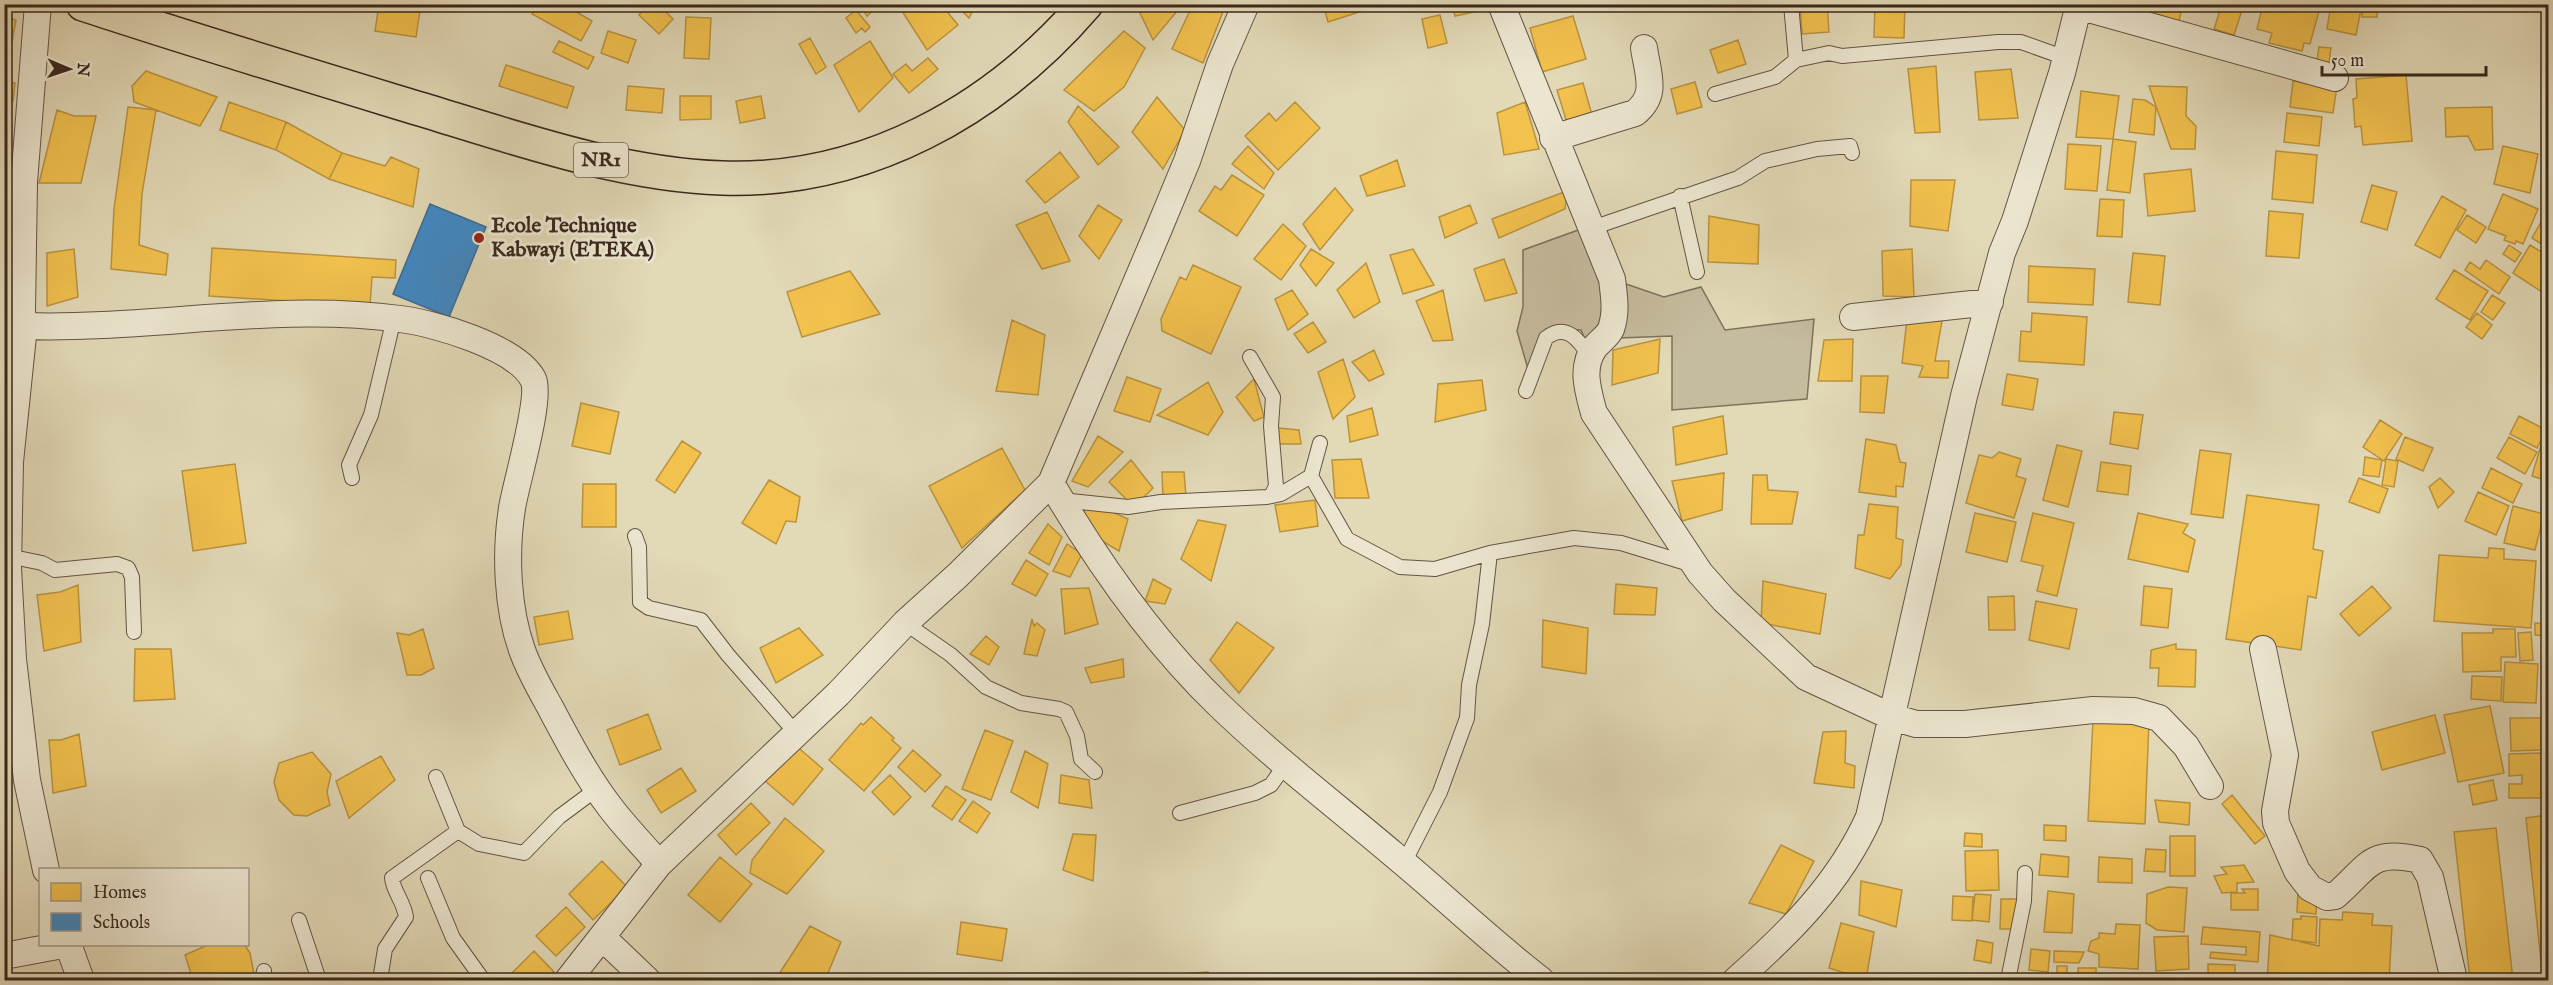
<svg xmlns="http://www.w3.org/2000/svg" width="2553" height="985" viewBox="0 0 2553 985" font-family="'IM FELL English',serif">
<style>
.green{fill:#c5bb9d;stroke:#7f715d;stroke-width:1.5}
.homes{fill:#f2c14e;stroke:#ba933f;stroke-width:1.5}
.schools{fill:#3f88c5;stroke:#3d6b93;stroke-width:1.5}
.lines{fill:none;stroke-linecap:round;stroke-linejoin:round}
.service-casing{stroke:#635444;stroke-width:16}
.minor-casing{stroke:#635444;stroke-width:28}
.trunk-casing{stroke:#39271d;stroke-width:36}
.service{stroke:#ece6d0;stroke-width:14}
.minor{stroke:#ece6d0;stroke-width:26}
.trunk{stroke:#e2d9b7;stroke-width:33}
.poi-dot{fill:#8f2418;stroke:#ece6d0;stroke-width:2}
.labels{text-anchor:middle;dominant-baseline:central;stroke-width:6;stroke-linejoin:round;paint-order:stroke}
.shield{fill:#ece6d0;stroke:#6f6053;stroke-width:1.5}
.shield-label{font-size:20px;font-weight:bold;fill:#39271d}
.poi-label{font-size:21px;font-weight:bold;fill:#39271d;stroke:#ece6d0;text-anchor:start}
</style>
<rect width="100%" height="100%" fill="#e2d9b7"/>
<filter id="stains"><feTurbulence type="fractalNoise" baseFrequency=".00333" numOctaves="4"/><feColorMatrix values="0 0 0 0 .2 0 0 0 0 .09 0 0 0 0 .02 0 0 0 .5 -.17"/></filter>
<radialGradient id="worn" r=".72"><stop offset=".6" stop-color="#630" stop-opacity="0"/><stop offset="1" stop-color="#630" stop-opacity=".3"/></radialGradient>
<!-- green -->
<path class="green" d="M1581 229 1605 276 1608 314 1588 346 1581 330 1546 329 1528 369 1517 331 1523 307V250Z
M1623 283 1664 297 1701 287 1725 330 1814 319 1807 399 1672 410V336L1619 338Z"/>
<!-- homes -->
<path class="homes" d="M379 4H421L416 37 375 31Z
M537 4H563L592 21 581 41 532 14Z
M649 4H658L673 19 659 34 639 15Z
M859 4H880L867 16Z
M903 4H941L958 25 927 50 900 8Z
M955 4H976L969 18Z
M1144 4H1183L1153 40 1139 11Z
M1193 4 1224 9 1203 63 1172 49Z
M1323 4H1384L1328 22Z
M1452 4H1478L1479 11 1455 16Z
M1800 4H1827L1829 32 1802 34Z
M1875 4H1905L1904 38 1874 37Z
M2141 4H2183L2178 25 2139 16Z
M2222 4H2244L2234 35 2214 29Z
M2263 4H2321L2310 44 2304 43 2302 51 2269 43 2272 33 2257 29Z
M2331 4H2362L2356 35 2327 29Z
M2363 4H2377V17H2362Z
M856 10 870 27 865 32 862 28 856 33 846 18Z
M1440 15 1447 43 1428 48 1422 19Z
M1573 16 1586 59 1542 72 1530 28Z
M4 17 16 20 12 42 4 41Z
M686 17 711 18 709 59 684 58Z
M608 31 636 40 628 63 601 53Z
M1124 31 1145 48 1124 87 1094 111 1064 90Z
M810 38 826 67 816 74 799 44Z
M1738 40 1746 64 1718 73 1710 50Z
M559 41 594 57 588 69 553 52Z
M870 41 893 78 859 112 834 65Z
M2319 47 2331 48 2329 63 2317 61Z
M928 58 938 69 909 93 893 74 906 64 912 71Z
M506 65 574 87 567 108 499 86Z
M1936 66 1940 132 1915 133 1908 69Z
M2011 69 2018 118 1979 120 1975 72Z
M146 71 217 97 200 126 134 102 132 86Z
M2406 75 2412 141 2363 145 2361 126 2355 127 2353 99 2357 98 2356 79Z
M2293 81 2337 86 2333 113 2290 107Z
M4 82 15 83 13 101 4 100Z
M1695 82 1702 107 1677 114 1671 89Z
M1583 83 1592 115 1567 123 1557 90Z
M628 86 664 89 662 113 626 110Z
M2149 86 2187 87 2186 116 2196 126 2195 149H2171Z
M2081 91 2119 96 2113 139 2076 137Z
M680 96H711V119L680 120Z
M761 96 765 118 740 123 736 101Z
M1157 97 1185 130 1163 169 1132 132Z
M2133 99 2145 100 2156 107 2154 135 2129 132Z
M229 102 286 122 276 150 220 130Z
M1295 102 1320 128 1278 170 1245 136 1269 113 1276 121Z
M1525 102 1539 149 1504 155 1497 113Z
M1078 106 1119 147 1098 165 1068 122Z
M128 107 156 110 142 194 139 245 168 254 166 275 111 269 114 209Z
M2492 107 2493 149 2475 150 2468 136 2446 137 2445 108Z
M57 110 74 116H96L81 183H39Z
M2287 113 2322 117 2319 146 2284 142Z
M286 122 342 153 329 179 276 150Z
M2113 139 2136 142 2130 193 2107 190Z
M2068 144 2101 146 2097 191 2065 189Z
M1248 146 1274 173 1264 189 1232 164Z
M2503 146 2538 154 2530 193 2494 184Z
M2276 151 2317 155 2313 203 2272 199Z
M1060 152 1079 177 1045 203 1026 181Z
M342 153 385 166 391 157 419 169 413 207 329 179Z
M1397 160 1405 186 1367 196 1360 176Z
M2191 169 2195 211 2148 216 2144 174Z
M1232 175 1264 195 1237 236 1199 211 1215 186 1221 190Z
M1911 180H1955L1948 231 1910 226Z
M2372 185 2397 192 2387 230 2361 222Z
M1335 188 1353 210 1320 250 1303 224Z
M1567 191 1565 209 1499 238 1492 219Z
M2503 194 2538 209 2523 244 2516 241 2515 244 2504 240 2506 236 2488 229Z
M2442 196 2466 210 2440 258 2415 245Z
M2100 199 2124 200 2122 237 2097 236Z
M1098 205 1122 220 1099 259 1079 236Z
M1470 205 1477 223 1445 238 1439 217Z
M2269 211 2303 214 2299 258 2266 256Z
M1047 212 1070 261 1042 269 1016 225Z
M2467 215 2486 227 2476 243 2457 230Z
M1709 216 1759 225 1758 264 1708 262Z
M2544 217 2548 220V248L2532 238Z
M1283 224 1306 246 1281 280 1254 259Z
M2509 245 2521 253 2515 262 2503 254Z
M2530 245 2548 256V296L2513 273Z
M212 248 396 260 395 278 372 277 370 306 209 296Z
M74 249 78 297 47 306V253Z
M1311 249 1334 263 1316 286 1300 265Z
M1413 249 1434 285 1403 294 1390 255Z
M1912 249 1914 297 1883 296 1882 251Z
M2133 253 2165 256 2160 305 2128 302Z
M1504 259 1517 293 1485 301 1474 269Z
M2486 260 2510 277 2499 294 2465 270 2470 262 2480 269Z
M1366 263 1380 302 1354 318 1337 290Z
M1193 265 1241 287 1211 354 1162 331 1161 319 1180 277 1186 280Z
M2029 266 2095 269 2093 305 2028 302Z
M2454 270 2488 291 2470 320 2436 299Z
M850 271 880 314 802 337 787 292Z
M1292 290 1308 314 1288 330 1275 299Z
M1443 290 1453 340 1433 341 1416 301Z
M2492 295 2505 303 2493 320 2481 312Z
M2032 313 2087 317 2084 365 2019 361 2021 331 2031 332Z
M2477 313 2492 325 2482 339 2466 327Z
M1907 319 1942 321 1935 361H1949L1948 378 1919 377 1923 366 1902 363Z
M1012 320 1045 335 1038 395 996 391Z
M1313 322 1326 342 1308 353 1294 334Z
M1660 339 1658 373 1612 385 1613 350Z
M1853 339 1852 381H1818L1824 340Z
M1374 350 1384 374 1369 381 1352 362Z
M1343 359 1355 397 1333 419 1318 372Z
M2007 374 2038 379 2033 410 2002 405Z
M1861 376H1888L1884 413 1860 412Z
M1127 377 1161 389 1150 422 1114 411Z
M1254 379 1264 417 1254 421 1236 397Z
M1482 380 1486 410 1435 422 1438 384Z
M1208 382 1223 412 1208 435 1157 415Z
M581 403 619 412 610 454 572 446Z
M1372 408 1378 435 1350 442 1347 416Z
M2114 412 2143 415 2138 449 2110 444Z
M1723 416 1727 454 1676 465 1673 427Z
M2519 416 2546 430 2537 448 2510 434Z
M2380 420 2402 434 2384 461 2363 447Z
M1278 428 1299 430 1301 444H1279Z
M1098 436 1123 452 1088 487 1072 481Z
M2405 437 2433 448 2423 471 2396 459Z
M2509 437 2537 452 2525 474 2497 458Z
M1866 439 1896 445 1900 462 1906 463 1903 487 1896 486V497L1859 492Z
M682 441 701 453 675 493 656 480Z
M2057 445 2082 451 2068 507 2043 500Z
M2541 445 2548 448V481L2532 476Z
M1002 448 1025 490 962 548 929 486Z
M2200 450 2231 454 2223 518 2191 514Z
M1999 452 2021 459 2016 476 2026 479 2014 518 1966 503 1979 455 1992 458Z
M2365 457 2382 460 2379 477 2363 475Z
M1361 459 1369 498H1335L1332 460Z
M2386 459 2398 461 2394 487 2382 485Z
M1131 460 1153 488 1134 507 1109 482Z
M2101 462 2131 466 2128 495 2097 491Z
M235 464 246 543 193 551 182 471Z
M2491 468 2522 484 2513 503 2482 488Z
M1162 472H1184L1186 496 1163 498Z
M1724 473 1722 510 1682 521 1672 481Z
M1753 475H1767L1768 490 1798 492 1792 524H1751Z
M2359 478 2388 489 2379 513 2349 502Z
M2440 478 2454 492 2438 508 2429 487Z
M769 480 800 497 796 522 786 521 776 544 742 523Z
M583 484H616V527H582Z
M2478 492 2509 506 2496 535 2465 521Z
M2247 495 2319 505 2313 549 2323 551 2316 598 2308 596 2301 650 2226 639Z
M1315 500 1318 526 1280 532 1275 505Z
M1090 502 1128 519 1119 551 1075 525Z
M1869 504 1898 507 1896 538 1903 540 1901 565 1890 579 1855 568 1858 535H1864Z
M2513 506 2544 514 2535 550 2504 543Z
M1975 513 2016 522 2007 562 1966 552Z
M2033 513 2074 523 2057 596 2037 591 2043 566 2021 561Z
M2138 513 2188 524 2183 533 2195 540 2188 572 2128 559Z
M2544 518H2548V557H2543Z
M1198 520 1226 525 1211 581 1181 559Z
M1048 524 1062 537 1049 565 1029 553Z
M1067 544 1082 554 1070 577 1053 571Z
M2489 548 2504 549V559L2536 561 2531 628 2434 621 2439 555 2488 558Z
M1026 560 1048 574 1036 596 1012 584Z
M1153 579 1171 589 1165 604 1145 601Z
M1763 581 1826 594 1820 634 1761 623Z
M1616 584 1657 588 1655 615 1614 614Z
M78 585 81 642 44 651 37 595 60 592Z
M2144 586 2172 589 2168 628 2141 625Z
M2372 586 2391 608 2359 636 2340 614Z
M1089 588 1098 624 1065 634 1061 589Z
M2014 596 2015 630H1989L1988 597Z
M2036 601 2077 609 2069 649 2029 640Z
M568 611 573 639 539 645 534 617Z
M1032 619 1034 626 1037 623 1045 630 1037 656 1024 654Z
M1543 620 1588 628 1586 674 1542 667Z
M1237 622 1274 648 1239 693 1210 660Z
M2535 623 2544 624V636L2535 635Z
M799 628 823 655 776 683 760 648Z
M423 629 434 668 421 675H407L397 633 409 635Z
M2493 629H2515L2516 657H2501V671L2463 672 2462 633H2493Z
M2531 632 2533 660 2520 661 2518 633Z
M986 636 999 647 989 665 970 654Z
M2176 644V649L2196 650 2195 687 2158 686 2159 668H2150L2151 650Z
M135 649H171L175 699 134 701Z
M1123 659 1124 677 1091 683 1085 668Z
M2505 662 2538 664 2536 703 2503 702Z
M2472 676 2502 677 2501 701 2471 699Z
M2490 706 2504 773 2458 782 2444 715Z
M648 714 661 749 620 765 607 730Z
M2435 715 2445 753 2382 770 2372 732Z
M871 717 894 738 892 740 901 748 864 791 829 760 861 723 863 725Z
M2510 718H2541V750L2511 751Z
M2093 719 2149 721 2145 824 2088 821Z
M985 730 1013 741 991 800 962 789Z
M1846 731 1845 763 1855 766 1854 788 1814 783 1823 732Z
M79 734 86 786 53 793 49 740H61Z
M794 744 823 769 793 805 764 780Z
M913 750 941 775 925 792 898 767Z
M1025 751 1048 764 1038 808 1011 792Z
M312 752 331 774 327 792 330 805 307 816 294 815 279 800 274 782 279 763Z
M2541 753V798H2509V784H2522V775L2509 776V754Z
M381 756 395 780 349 818 336 781Z
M681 768 696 791 661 813 647 790Z
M890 775 911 797 894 815 872 792Z
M1061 775 1089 780 1092 808 1059 803Z
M2493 780 2497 800 2473 805 2469 785Z
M946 786 966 800 952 820 932 806Z
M2232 795 2265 836 2255 844 2222 804Z
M2155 800 2190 803 2189 825 2159 822Z
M973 801 990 813 977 833 959 821Z
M751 803 770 823 736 855 718 835Z
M2548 815V980H2543L2526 818Z
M785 818 824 851 787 894 750 873 752 860Z
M2044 825 2066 826V841L2044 840Z
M2496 828 2513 980H2470L2454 832Z
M1965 833 1982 834V847L1964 846Z
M1073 834 1096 835 1093 881 1063 870Z
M2170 836H2195V876H2170Z
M1781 845 1814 861 1786 914 1749 903Z
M2146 849 2166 850 2165 872 2144 871Z
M1998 850 1999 890 1966 891 1965 851Z
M2041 854 2069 857 2068 877 2039 875Z
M720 857 752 884 720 922 688 895Z
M2099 857 2132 859V883L2098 882Z
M602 861 627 887 593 920 569 894Z
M2244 865 2254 882 2237 883V892L2222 893 2214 876 2227 874 2221 867Z
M1861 881 1902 890 1896 927 1859 915Z
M2168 887 2187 888 2184 932 2157 930 2146 923 2147 894Z
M2242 889H2258V910H2231V893H2245Z
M2048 891 2074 894 2072 933 2044 932Z
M2298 891 2317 897 2316 914 2297 912Z
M1975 894 1991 895 1989 922 1972 920Z
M1953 896 1973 897 1972 921 1952 920Z
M2001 899H2018L2017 929H2000Z
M566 907 585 927 556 956 536 936Z
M2343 912 2373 914 2372 925 2392 926 2389 980H2267L2270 935 2319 946 2320 919 2342 920Z
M2301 916 2317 917 2316 943 2292 940 2293 919H2301Z
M961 922 1007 929 1002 961 957 954Z
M1841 923 1874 932 1866 980 1829 968Z
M2116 924 2140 925 2138 969 2099 967V954L2088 951 2091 941 2099 938V933L2115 934Z
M810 926 841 942 825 980H795L779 974Z
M2203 927 2260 932 2258 962 2210 958 2211 952 2246 955V947L2201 944Z
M2188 936 2189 969 2156 971 2154 937Z
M1977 940 1993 943 1991 963 1974 960Z
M210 944H244L250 953 254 974 234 980H193L185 955Z
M2031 949 2050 951 2048 972 2029 970Z
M534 951 554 972 546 980H516L510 975Z
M2054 951 2084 952 2079 963 2054 962Z
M2208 964 2235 965V980H2208Z
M2057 966H2067V980H2057Z
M2078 968H2096V980H2078Z
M1208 972 1209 980H1167L1166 975Z
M2171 974 2199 979V980H2169Z"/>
<!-- schools -->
<path class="schools" d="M430 204 486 227 449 317 393 294Z"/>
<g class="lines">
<defs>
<path id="service" d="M1791 4 1796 60 1829 53 1842 56 1998 42H2021L2066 58
M1715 94 1775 77 1796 60
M1680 196 1697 272
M1592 228 1738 178 1765 161 1817 149 1850 146 1852 153
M1250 357 1273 397 1271 426 1276 486 1271 496
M1526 391 1546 338C1566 322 1579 340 1590 357
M1311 476 1347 539 1400 567 1435 569 1490 553
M352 478 349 465 371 415 394 318
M1061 500 1128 507 1161 502 1267 497 1281 494 1311 476 1320 443
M635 536 639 547 640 602 649 608 701 620 728 655 796 733
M8 556 42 563 55 570 117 564 128 568 132 577 134 632
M905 623 951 655 986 687 1021 703 1059 709 1066 712 1077 736 1081 759 1095 772
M436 777 458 831 479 844 524 853 559 817 598 788
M1180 813 1255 793 1271 785 1285 765
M1404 863 1440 792 1467 718 1469 685 1482 624 1490 553 1574 538 1621 543 1693 565
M428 878 453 938 483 980
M299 920 319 980
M262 980 264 971
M380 980 385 949 406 917C404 902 393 891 392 878L458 831
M2008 980 2024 901 2025 873"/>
<path id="minor" d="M38 4 24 182 22 312 24 326 10 462 8 568 13 659 27 780 46 870
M1501 4 1612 279C1614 296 1617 312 1611 329 1608 336 1600 341 1595 347 1580 367 1588 391 1594 413L1700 573 1724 600 1806 677 1892 717 1916 724H1965L2093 710 2134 711 2159 718 2186 746 2210 786
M2078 6 2335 78
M1553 138 1635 113C1658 95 1648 75 1644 48
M1853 317 1990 302
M24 326C150 330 275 302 400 319 434 323 516 347 533 379 542 397 516 483 512 508 505 553 507 608 522 650 529 670 540 689 550 707 568 741 587 777 610 807 625 827 643 845 659 864
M1051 483C1098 563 1152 641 1220 706 1275 759 1335 805 1393 854 1443 895 1490 941 1541 980
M2263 649 2285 755 2275 811 2276 823 2297 871 2310 888 2327 897 2335 896C2369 867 2369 848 2420 860L2430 877 2454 980
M603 938 647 980
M68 944 81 980
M4 956 68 944
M568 980 659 864 838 694 905 623 958 575 1051 483 1158 231 1187 161 1220 64 1246 4
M1736 980C1789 933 1839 884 1869 817L1964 396 2002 253 2015 221 2062 73 2079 4"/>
<path id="trunk" d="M83 4C195 41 308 75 420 109 516 138 621 175 722 178 865 183 994 111 1086 4"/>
</defs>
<!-- service casing -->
<use href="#service" class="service-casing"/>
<!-- minor casing -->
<use href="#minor" class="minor-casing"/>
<!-- trunk casing -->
<use href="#trunk" class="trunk-casing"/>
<!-- service -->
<use href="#service" class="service"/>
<!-- minor -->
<use href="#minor" class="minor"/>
<!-- trunk -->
<use href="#trunk" class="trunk"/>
</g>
<!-- markers -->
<circle class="poi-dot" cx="479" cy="238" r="6"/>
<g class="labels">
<!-- shield labels -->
<rect class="shield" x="574" y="143" width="54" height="34" rx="4.5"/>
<g class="shield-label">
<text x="601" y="160">NR1</text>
</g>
<!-- poi labels -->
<g class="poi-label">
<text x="491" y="226">Ecole Technique<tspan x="491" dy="24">Kabwayi (ETEKA)</tspan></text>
</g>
</g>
<!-- margin -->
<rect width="2553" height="985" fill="none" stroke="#e2d9b7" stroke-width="24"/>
<rect x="6" y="6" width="2541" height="973" fill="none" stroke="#39271d" stroke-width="3"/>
<rect x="12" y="12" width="2529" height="961" fill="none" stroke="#39271d" stroke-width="1.5"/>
<!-- legend -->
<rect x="39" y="868" width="210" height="78" fill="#ece6d0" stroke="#a49a88" stroke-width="1.5"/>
<rect x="51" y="883" width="30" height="18" fill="#f2c14e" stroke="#a49a88" stroke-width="1.5"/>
<text x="93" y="898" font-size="18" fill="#39271d">Homes</text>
<rect x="51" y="913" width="30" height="18" fill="#3f88c5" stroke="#a49a88" stroke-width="1.5"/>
<text x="93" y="928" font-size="18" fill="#39271d">Schools</text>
<!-- north arrow -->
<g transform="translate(69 69) rotate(92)" stroke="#ece6d0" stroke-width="4.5" paint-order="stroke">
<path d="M0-4.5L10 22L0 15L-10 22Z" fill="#39271d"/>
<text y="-9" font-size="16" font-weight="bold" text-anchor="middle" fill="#39271d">N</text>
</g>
<!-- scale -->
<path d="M2322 66v9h164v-9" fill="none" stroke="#39271d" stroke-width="3"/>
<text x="2331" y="66" font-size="18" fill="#39271d" stroke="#ece6d0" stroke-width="4.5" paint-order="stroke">50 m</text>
<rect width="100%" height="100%" filter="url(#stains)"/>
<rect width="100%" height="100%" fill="url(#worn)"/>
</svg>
